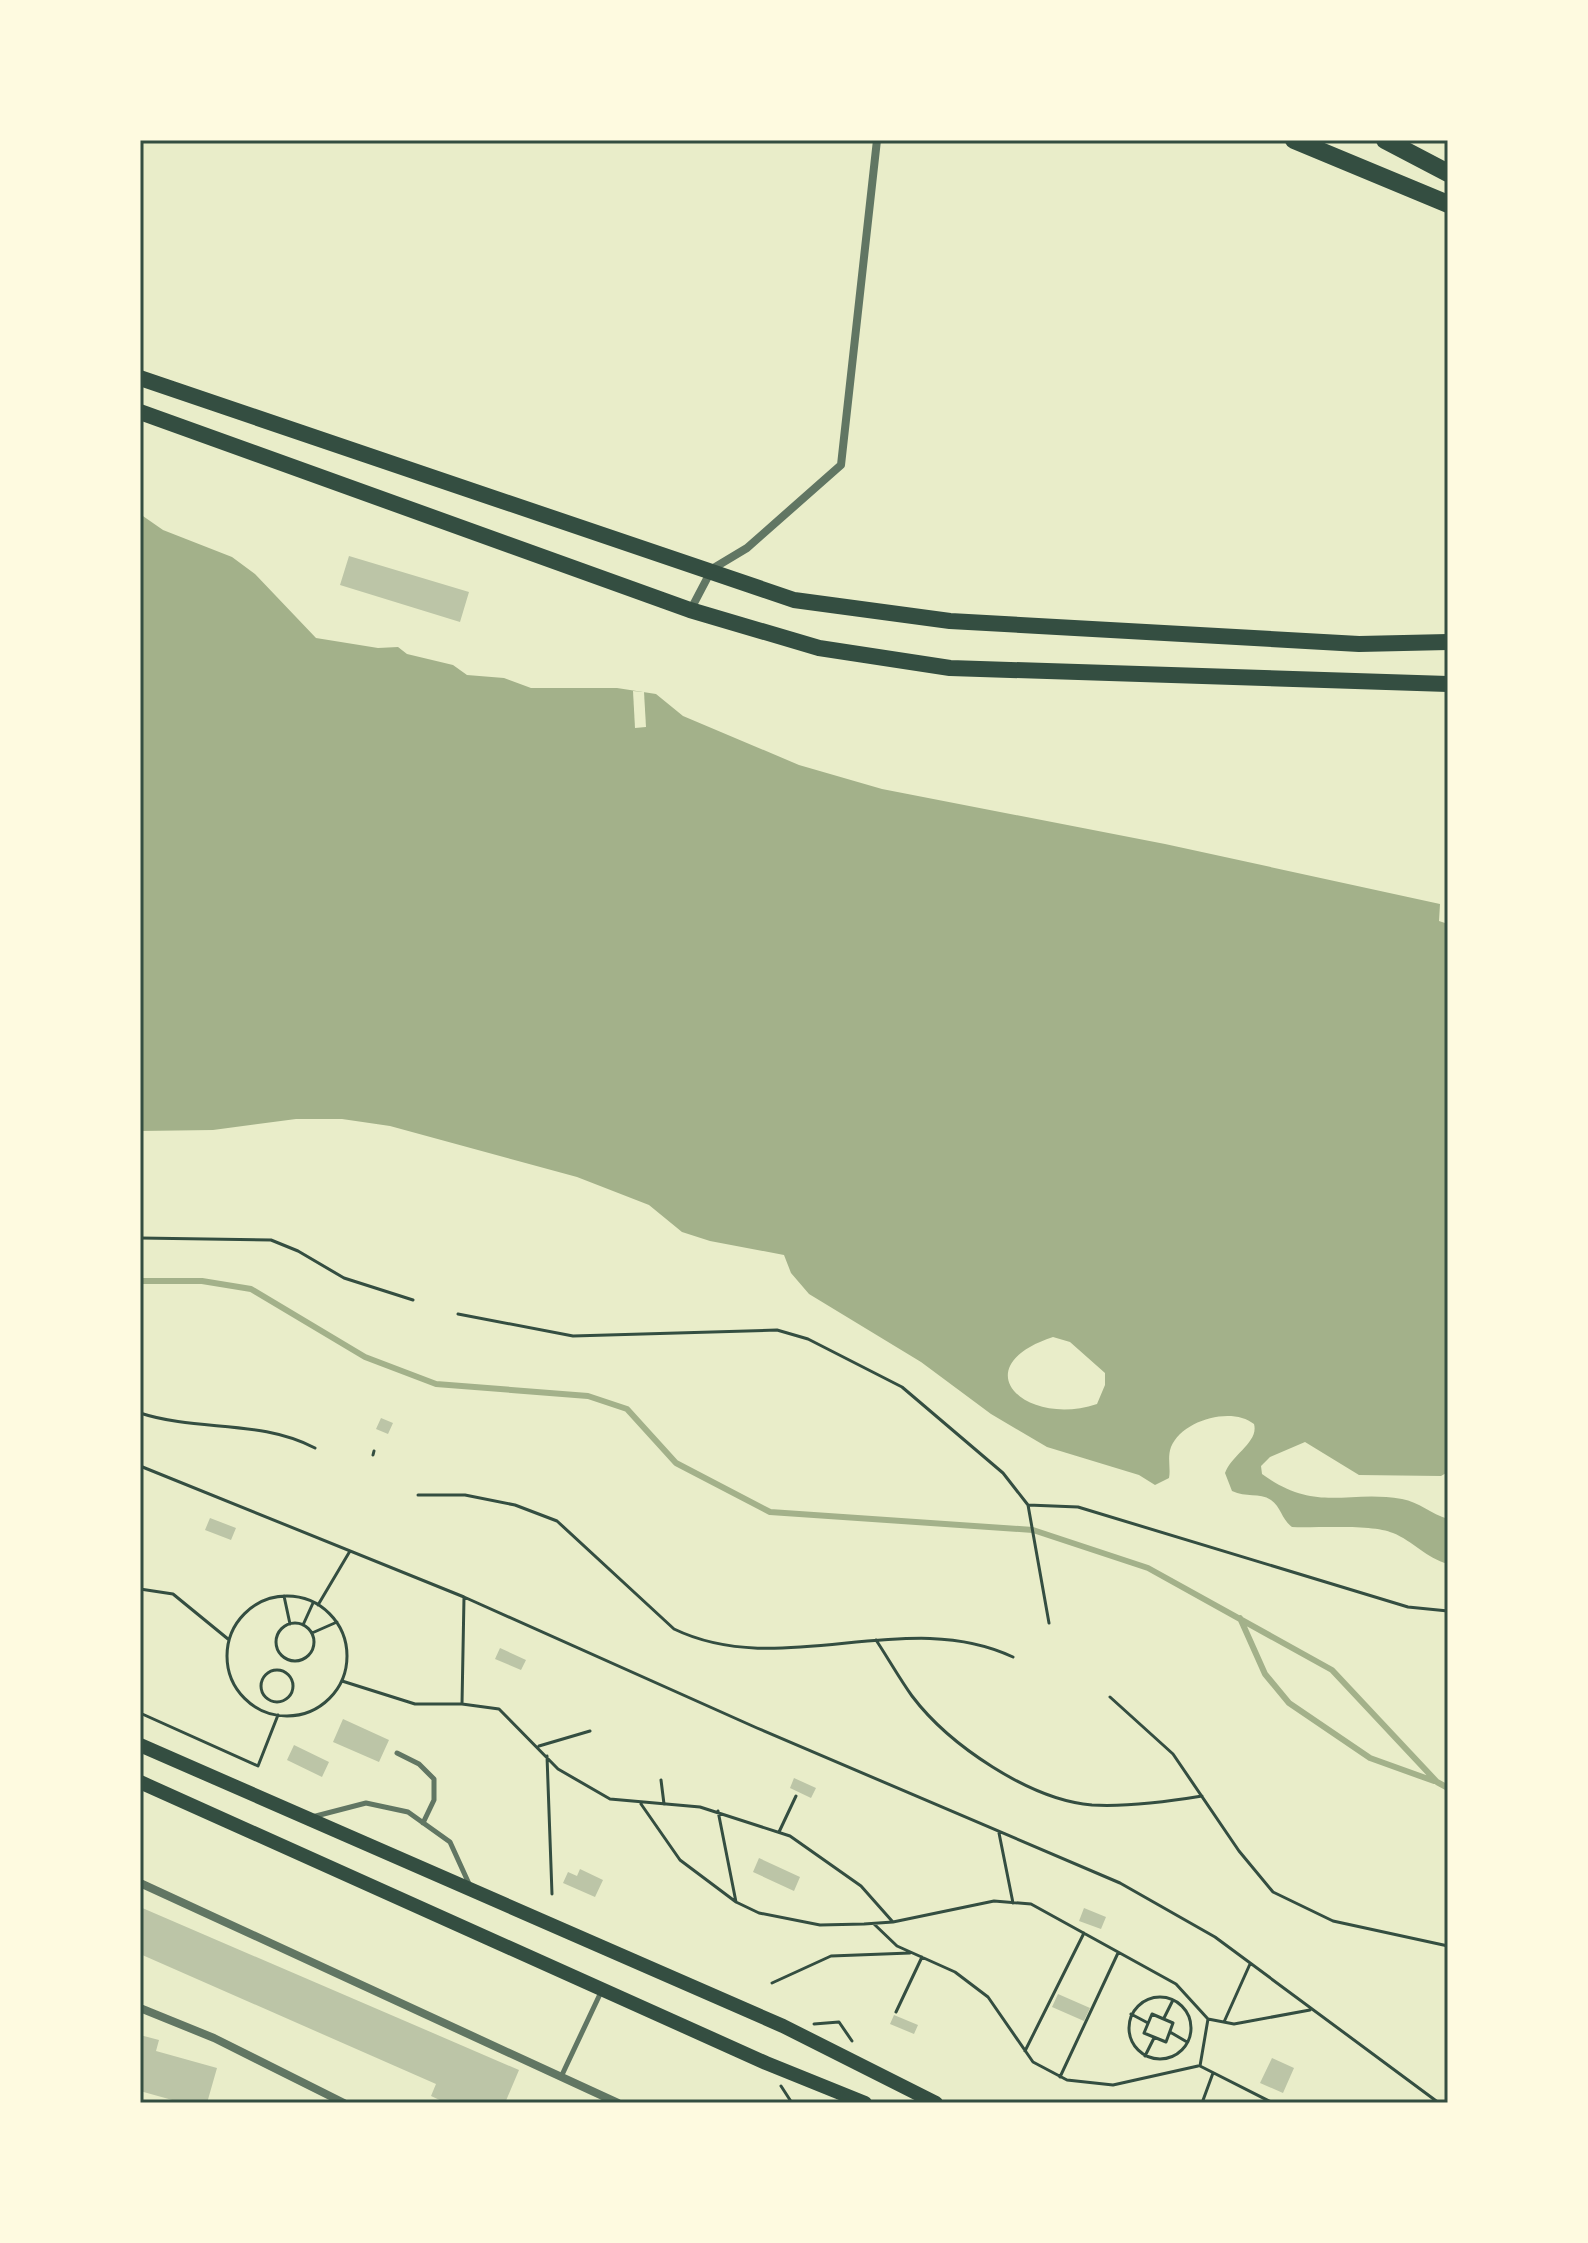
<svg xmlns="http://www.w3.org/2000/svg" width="1588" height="2243" viewBox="0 0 1588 2243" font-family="'DM Sans',sans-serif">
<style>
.water{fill:#a3b18a;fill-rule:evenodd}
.pier{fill:#e9edc9}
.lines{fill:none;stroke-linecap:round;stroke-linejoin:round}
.stream{stroke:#a3b18a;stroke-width:6}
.building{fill:#bcc5a7}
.path{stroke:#344e41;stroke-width:3}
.service{stroke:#617663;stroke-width:5}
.minor{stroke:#617663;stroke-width:8}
.secondary{stroke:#344e41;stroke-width:14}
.primary{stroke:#344e41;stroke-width:16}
.motorway{stroke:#344e41;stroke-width:18}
.neatline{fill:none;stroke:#344e41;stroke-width:3}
</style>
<rect width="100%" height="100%" fill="#e9edc9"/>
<!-- water -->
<path class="water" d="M140 514 163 530 232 557 255 574 316 638 378 648 398 647 407 654 453 665 467 675 504 678 531 688H617L656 694 683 716 799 765 882 789 1165 844 1440 904 1439 921 1448 924V1472L1441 1476 1359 1475 1305 1442 1270 1457 1261 1466 1262 1474C1317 1514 1347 1489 1402 1499 1419 1502 1431 1514 1448 1519V1564C1426 1558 1413 1541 1393 1533 1373 1524 1317 1528 1292 1527 1282 1520 1281 1507 1271 1500 1259 1492 1246 1498 1232 1491L1225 1473C1232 1454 1259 1442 1254 1424 1232 1406 1182 1420 1171 1447 1167 1458 1171 1468 1169 1478L1155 1485 1139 1475 1047 1447 991 1414 921 1362 809 1294 791 1273 784 1255 710 1241 682 1232 649 1205 577 1177 390 1126 342 1119H296L213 1130 140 1131ZM1053 1337 1070 1342 1105 1373V1385L1097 1404C1025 1428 962 1367 1053 1337Z"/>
<!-- pier -->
<path class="pier" d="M633 691 644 692 646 727 635 728Z"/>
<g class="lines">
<!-- stream -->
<path class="stream" d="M140 1281H202L251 1289 365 1357 436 1384 588 1396 627 1409 676 1463 770 1512 1033 1530 1148 1568 1332 1670 1437 1782 1448 1788
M1240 1618 1265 1674 1289 1703 1370 1758 1434 1781"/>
</g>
<!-- building -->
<path class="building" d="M349 556 469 592 460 622 340 585Z
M381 1418 393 1423 388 1434 376 1429Z
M210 1518 236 1528 231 1540 205 1530Z
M500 1648 526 1660 521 1670 495 1659Z
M343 1719 389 1740 379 1762 333 1742Z
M294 1745 329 1762 322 1777 287 1760Z
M794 1778 816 1788 811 1798 790 1788Z
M759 1858 800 1877 794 1891 753 1872Z
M580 1869 603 1880 595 1897 563 1883 568 1872 577 1876Z
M140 1907 519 2070 505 2103H446L431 2096 436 2084 140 1954Z
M1084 1908 1106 1917 1101 1929 1079 1921Z
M1058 1994 1090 2008 1084 2021 1052 2007Z
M894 2015 918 2025 914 2034 890 2024Z
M140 2035 159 2040 156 2051 217 2068 207 2103H183L140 2091Z
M1272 2058 1294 2068 1283 2093 1260 2083Z"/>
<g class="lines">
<!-- path -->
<path class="path" d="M140 1238 271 1240 298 1251 344 1278 413 1300
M458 1314 573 1336 777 1330 808 1339 902 1387 1003 1473 1028 1505 1049 1623
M140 1413C198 1432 260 1419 315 1448
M373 1455 374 1451
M140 1466 464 1597 757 1728 1120 1883 1215 1937 1439 2103
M418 1495H465L515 1505 557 1521 674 1629C782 1681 905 1606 1013 1657
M1028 1505 1078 1507 1408 1607 1448 1611
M140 1589 173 1594 228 1639
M284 1596 290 1624
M227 1656a60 60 0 1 1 120 0a60 60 0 1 1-120 0Z
M318 1605 350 1551
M276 1642a19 19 0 1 1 38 0a19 19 0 1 1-38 0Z
M303 1625 313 1603
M312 1633 337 1622
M876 1640C888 1658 899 1678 912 1696 949 1745 1030 1800 1092 1805 1129 1807 1166 1802 1202 1796
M261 1686a16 16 0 1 1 32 0a16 16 0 1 1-32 0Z
M342 1681 415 1704H462L499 1709 558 1769 610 1799 700 1807 790 1836 861 1886 892 1921
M1110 1697 1173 1754 1239 1851 1273 1892 1333 1921 1448 1946
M462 1704 464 1597
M140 1713 258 1766 278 1715
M539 1746 590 1731
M547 1756 552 1894
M661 1780 664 1804
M641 1804 680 1860 736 1902 759 1913 820 1925 864 1924 893 1922 994 1901 1031 1904 1176 1984 1208 2019 1200 2066 1273 2103
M718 1811 736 1902
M779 1832 796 1796
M999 1833 1013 1903
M874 1924 897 1946 955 1972 988 1997 1033 2062 1067 2080 1113 2085 1198 2066
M772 1983 831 1956 910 1953
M1129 2028a31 31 0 1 1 62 0a31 31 0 1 1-62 0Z
M896 2012 922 1957
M1131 2014 1148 2023
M1152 2014 1173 2023 1166 2042 1144 2033Z
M1164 2018 1173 2000
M1208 2019 1234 2024 1310 2010
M1224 2022 1250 1964
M814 2024 839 2022 852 2041
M1170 2032 1187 2042
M1025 2051 1084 1933
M1145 2056 1154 2038
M1060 2077 1118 1953
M781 2086 792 2103
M1202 2103 1213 2073"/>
<!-- service -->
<path class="service" d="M464 140H474
M397 1753 419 1764 434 1779V1800L423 1823
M312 1817 366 1803 408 1812 450 1842 470 1886
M561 2077 601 1992"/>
<!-- minor -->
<path class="minor" d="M691 609 712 569 747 548 841 465 877 140
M140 1883 618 2103
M140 2008 214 2038 344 2103"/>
<!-- secondary -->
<path class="secondary" d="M140 1745 783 2026 936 2103
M140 1782 766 2063 865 2103"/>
<!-- primary -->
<path class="primary" d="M140 378 794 600 950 621 1359 644 1448 642
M140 412 690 610 819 648 950 668 1448 684"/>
<!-- motorway -->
<path class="motorway" d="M1294 140 1448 204
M1385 140 1448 173"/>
</g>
<!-- border -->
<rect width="1588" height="2243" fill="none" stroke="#fefae0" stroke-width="284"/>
<rect x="142" y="142" width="1304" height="1959" class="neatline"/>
</svg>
